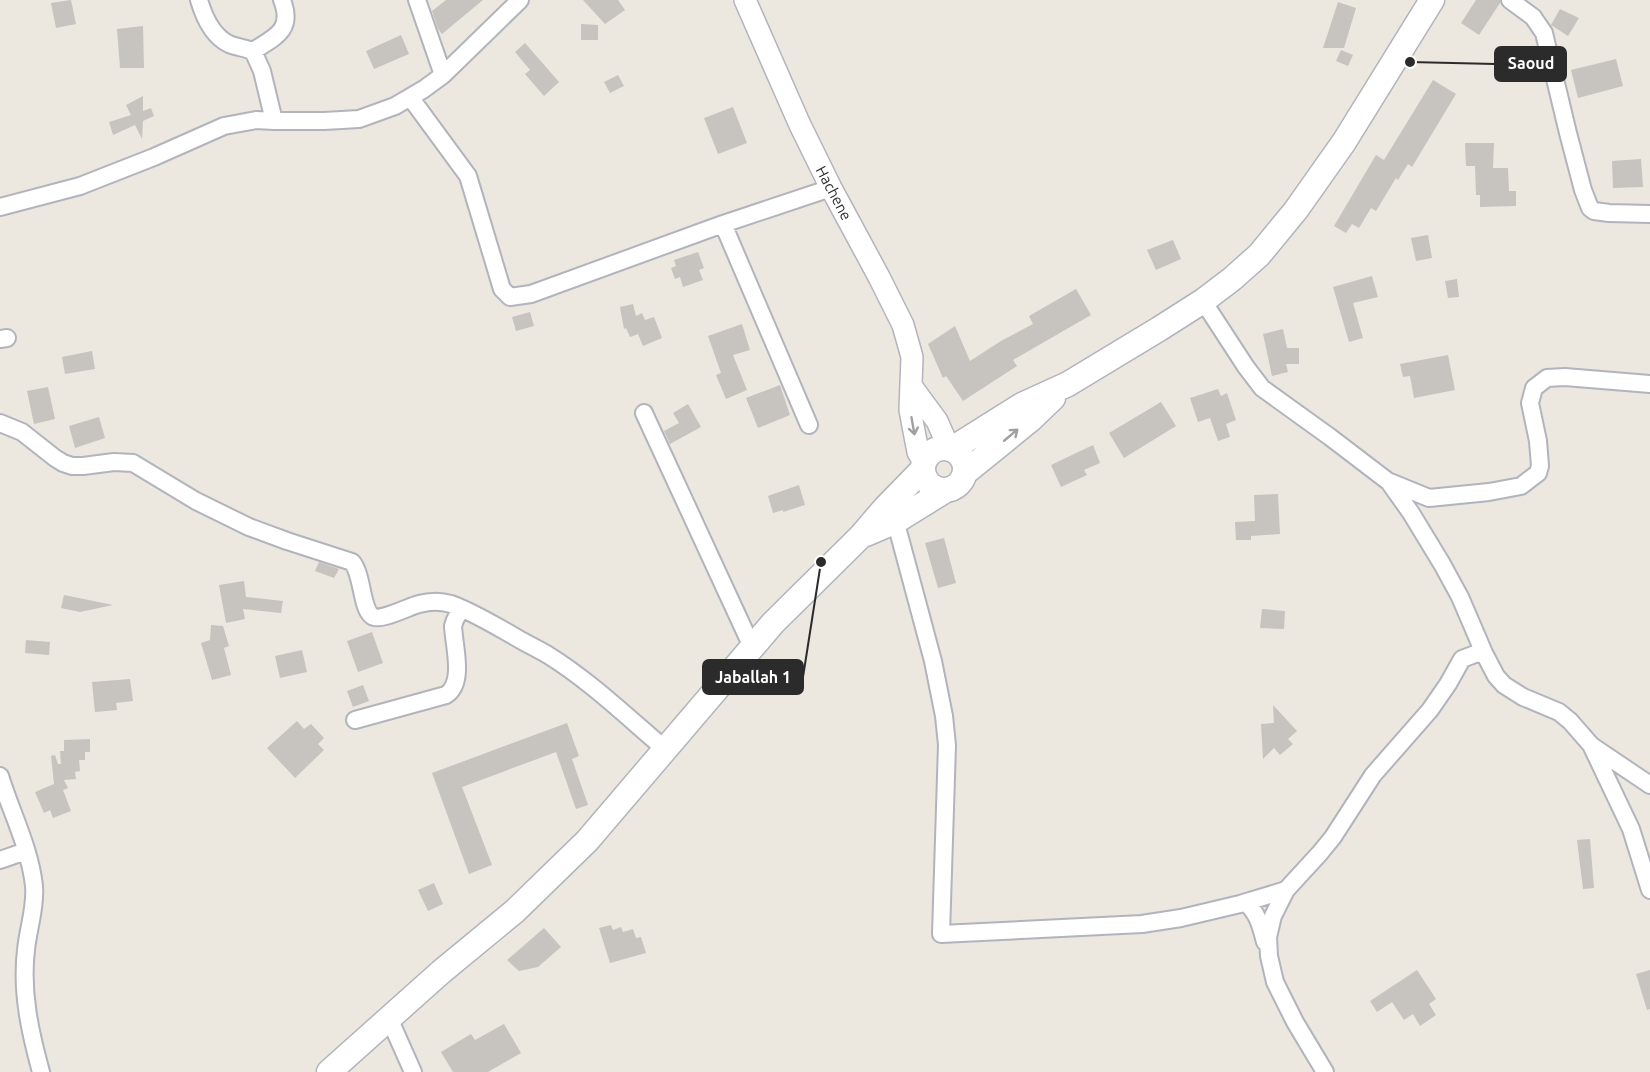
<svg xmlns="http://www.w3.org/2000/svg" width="1650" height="1072" viewBox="0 0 1650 1072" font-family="Ubuntu,sans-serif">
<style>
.building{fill:#c7c3be}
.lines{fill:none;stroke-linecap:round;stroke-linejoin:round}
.minor-casing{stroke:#b2b4bd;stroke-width:20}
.tertiary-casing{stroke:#b2b4bd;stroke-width:24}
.secondary-casing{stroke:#b2b4bd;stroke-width:27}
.minor{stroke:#fff;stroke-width:16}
.tertiary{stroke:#fff;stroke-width:21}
.secondary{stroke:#fff;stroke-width:24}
.oneway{stroke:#a0a0a0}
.labels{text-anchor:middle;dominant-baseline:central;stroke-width:5;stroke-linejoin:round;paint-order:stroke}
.street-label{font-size:15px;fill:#2b2b2b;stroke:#fff}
.leader{fill:none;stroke:#2b2b2b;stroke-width:2}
.callout-dot{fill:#2b2b2b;stroke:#fff;stroke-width:2}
.callout{fill:#2b2b2b;stroke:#2b2b2b;stroke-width:2}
.callout-label{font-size:16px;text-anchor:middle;font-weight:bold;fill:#fff}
</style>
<rect width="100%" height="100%" fill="#ece7df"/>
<!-- building -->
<path class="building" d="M71 0 76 24 56 28 51 3Z
M446 0H483L442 34 438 29 432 11Z
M583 0H618L625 10 605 24Z
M1476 0H1500V3L1479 35 1461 23Z
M1338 2 1356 8 1344 48H1323Z
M1560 9 1579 18 1568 36 1551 25Z
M581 24 598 25V40H581Z
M143 26 144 68H120L117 29Z
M401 35 409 54 374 69 366 51Z
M525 43 559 82 544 96 525 74 530 70 515 52Z
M1341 50 1353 55 1348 66 1336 61Z
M1616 59 1623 86 1578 98 1571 70Z
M618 75 624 86 610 93 604 82Z
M1433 80 1456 94 1412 167 1408 164 1398 180 1396 178 1376 211 1371 208 1359 228 1352 224 1346 233 1334 226 1376 155 1384 160Z
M143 96V111L151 108 154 116 143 121 142 139 135 125 113 135 109 122 131 115 126 105Z
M733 107 747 143 718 154 704 118Z
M1465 143H1494L1493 168H1508L1509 191H1516V206L1480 207V195H1476L1475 166H1466Z
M1641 159 1643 187 1613 188 1612 161Z
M1428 235 1432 258 1416 261 1411 238Z
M1173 240 1181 259 1156 270 1147 250Z
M698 252 704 268 699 270 703 280 683 287 680 277 675 279 671 268 676 266 674 260Z
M1372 276 1378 297 1353 303 1363 338 1349 342 1333 287Z
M1457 279 1459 297 1448 298 1445 281Z
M1076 289 1091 315 1013 360 1017 366 963 401 946 376 943 378 928 344 955 326 970 361 1001 341 1033 324 1029 316Z
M633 304 636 316 642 313 645 320 654 317 662 338 643 346 638 334 630 337 626 328 624 329 620 307Z
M530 312 534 326 516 331 512 317Z
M742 324 750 350 733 355 747 390 726 399 716 375 721 373 708 336Z
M1283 329 1287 348H1299V364H1286L1288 372 1272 376 1263 334Z
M92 351 95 369 65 374 62 357Z
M1448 355 1455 390 1414 398 1410 376 1403 377 1400 364Z
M780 385 790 415 758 428 746 398Z
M48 387 55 419 34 424 27 391Z
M1218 389 1221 396 1227 393 1236 420 1226 424 1230 437 1218 441 1210 418 1198 422 1190 398Z
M1161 402 1176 426 1124 458 1109 433Z
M688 404 701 427 670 444 664 431 679 423 673 413Z
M99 417 105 438 75 448 69 426Z
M1093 445 1100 463 1084 470 1087 475 1061 487 1051 465Z
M799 485 805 505 783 512V510L773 513 768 496Z
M1278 494 1280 534 1251 536V540H1236L1235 522 1255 521 1254 495Z
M944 538 956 583 938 588 925 543Z
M319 562 339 569 334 578 315 571Z
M244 581 246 597 283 601 281 613 243 609 245 619 226 623 219 585Z
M64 595 113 605 80 612 61 608Z
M1262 609 1285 611 1284 629 1260 628Z
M211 625 223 626 229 646 224 648 231 675 212 680 201 643 210 640Z
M372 632 383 663 358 672 347 641Z
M26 640 50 642 49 655 25 653Z
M302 650 307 672 280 678 275 656Z
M130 679 133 701 116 703 117 710 95 712 92 682Z
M363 685 369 701 353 707 347 691Z
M1273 705 1297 731 1288 739 1293 744 1280 755 1274 748 1263 759 1261 724 1274 723Z
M297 721 304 729 311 724 324 738 318 744 324 750 295 778 267 748Z
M567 723 579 756 572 759 588 805 576 809 556 752 462 787 492 865 469 874 432 773Z
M90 739V752H85V760H79L80 771 75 772 76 779 64 780 68 788 63 790 71 811 53 818 50 810 44 813 35 792 54 784 51 756 55 755 58 764H61L60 751H64V740Z
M1590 839 1594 888 1583 889 1577 840Z
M434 883 443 904 428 911 418 890Z
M611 925 613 930 621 927 623 932 633 929 636 938 641 937 646 953 610 963 599 928Z
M544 928 561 947 538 967 519 971 507 960Z
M1417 970 1436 999 1429 1004 1436 1015 1420 1026 1413 1014 1404 1020 1392 1002 1377 1012 1370 1001Z
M1650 970V1009L1647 1010 1636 974Z
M504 1024 521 1053 488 1072H453L441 1052 471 1034 475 1040Z"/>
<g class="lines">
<defs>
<path id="minor" d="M199 0C204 17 212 36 229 44 236 47 245 48 253 51L262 71 274 121
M417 0 443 75
M1510 0 1533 17 1544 33 1568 133 1583 190 1590 208 1594 211 1609 213 1650 214
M253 51C275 37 294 30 282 0
M410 97 468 176 502 289 510 297 531 294 723 224 831 188
M0 207 80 186 154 157 224 126 256 120 274 121H324L359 119 395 106 424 89 443 75 520 0
M723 224 809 425
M1203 301 1246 367 1262 388 1330 437 1389 482 1411 513 1442 564 1460 597 1484 653 1496 676 1504 685 1523 697 1559 712 1570 721 1591 745 1631 829 1650 890
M0 339 7 338
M644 413 752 647
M0 423 22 432 55 458 63 463 72 466H83L114 462 133 463 196 501 249 527 287 541 352 562C363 575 361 608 372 616 380 622 410 606 419 604 430 601 441 601 451 604 473 612 492 624 512 635 523 642 536 648 548 655 590 681 627 717 665 749
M1390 482 1429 498 1489 492 1521 486 1538 473 1540 466 1538 441 1530 403 1534 388 1547 378 1565 377 1650 384
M893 512 933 661 944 716 947 745 941 934 1142 924 1181 918 1240 904 1286 890
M355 720 446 695C465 683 454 647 453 626L455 620 461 609
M1592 746 1650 785
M0 776C11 812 30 848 34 886 36 907 28 929 26 950 21 992 30 1032 41 1072
M0 860 26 851
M1246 903C1258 913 1261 927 1265 942
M389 1018 413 1072
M1325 1072 1295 1022 1275 982 1269 956 1268 937 1273 916 1286 890 1320 853 1333 837 1373 775 1430 710 1448 684 1462 659 1475 654 1484 653"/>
<path id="tertiary" d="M745 0 800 125 831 188 879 277 903 325 912 357 910 410 918 452 924 462
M912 387 937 421 949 448"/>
<path id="secondary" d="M923 469a21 21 0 1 1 42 0a21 21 0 1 1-42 0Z
M952 449 1022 405 1068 384 1159 329 1203 301 1232 279 1259 255 1296 210 1344 142 1432 0
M966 472 1030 420 1053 398
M866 534 896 521 946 490
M329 1072 441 972 515 911 587 841 773 623 861 536 885 508 923 469"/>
</defs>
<!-- minor casing -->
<use href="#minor" class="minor-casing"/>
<!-- tertiary casing -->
<use href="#tertiary" class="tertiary-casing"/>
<!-- secondary casing -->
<use href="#secondary" class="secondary-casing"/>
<!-- minor -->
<use href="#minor" class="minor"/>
<!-- tertiary -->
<use href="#tertiary" class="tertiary"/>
<!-- secondary -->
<use href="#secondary" class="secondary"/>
</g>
<!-- one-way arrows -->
<defs><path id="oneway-shaft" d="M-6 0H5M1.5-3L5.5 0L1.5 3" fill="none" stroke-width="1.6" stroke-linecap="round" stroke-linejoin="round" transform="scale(1.5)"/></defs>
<g class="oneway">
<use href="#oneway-shaft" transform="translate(913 426) rotate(80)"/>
<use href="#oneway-shaft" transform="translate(1011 435) rotate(-40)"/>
</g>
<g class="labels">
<!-- street labels -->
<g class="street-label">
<text transform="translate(834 193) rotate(62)">Hachene</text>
</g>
</g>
<!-- callouts -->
<path class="leader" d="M1410 62L1495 64M821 562L803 677"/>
<g class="callout-dot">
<circle cx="1410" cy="62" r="6"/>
<circle cx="821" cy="562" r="6"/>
</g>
<g class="callout">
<rect x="1495" y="47" width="71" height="34" rx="6"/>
<rect x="703" y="660" width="100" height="34" rx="6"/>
</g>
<g class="callout-label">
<text x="1531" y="69">Saoud</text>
<text x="753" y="683">Jaballah 1</text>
</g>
</svg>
